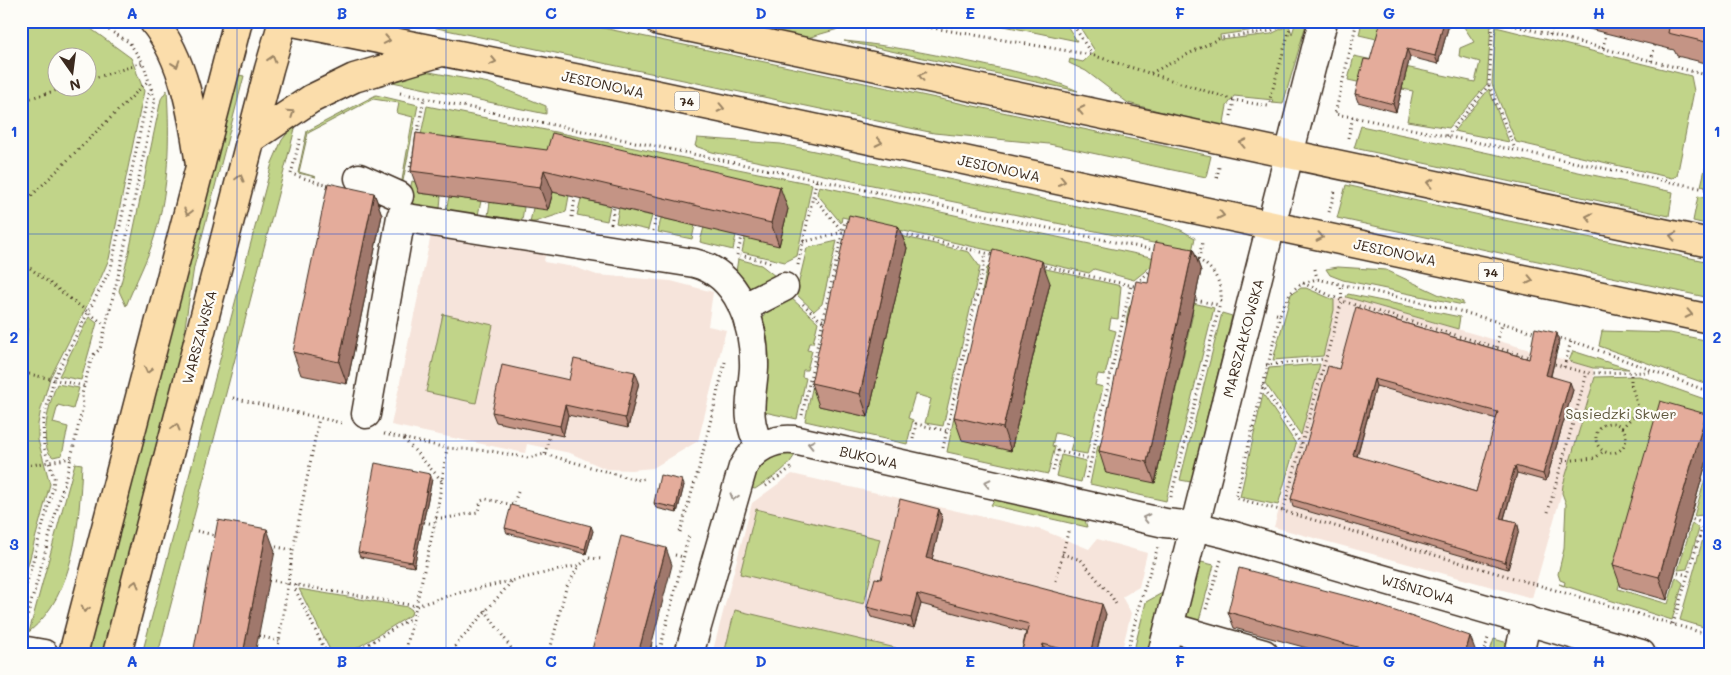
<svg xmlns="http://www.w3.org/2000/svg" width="1731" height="675" viewBox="0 0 1731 675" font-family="Mali,sans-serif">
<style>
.built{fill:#f6e4db}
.green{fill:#c1d489;stroke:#7e7f54;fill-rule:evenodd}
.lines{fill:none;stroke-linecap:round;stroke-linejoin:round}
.minor-casing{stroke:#3b2a1e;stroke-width:31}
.major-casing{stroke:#3b2a1e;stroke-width:31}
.highway-casing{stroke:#3b2a1e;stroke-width:31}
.path{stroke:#3b2a1e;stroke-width:3;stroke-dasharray:1 4;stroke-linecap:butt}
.minor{stroke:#fdfcf7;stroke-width:28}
.major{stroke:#fbddab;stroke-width:28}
.highway{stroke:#fbddab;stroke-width:28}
.wall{fill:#c49485;stroke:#3b2a1e;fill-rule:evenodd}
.shaded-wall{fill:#a0786c;stroke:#3b2a1e}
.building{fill:#e4ac9b;stroke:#3b2a1e;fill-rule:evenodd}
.oneway{stroke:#9b8464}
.oneway2{stroke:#9c938a}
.grid{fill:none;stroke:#1d4ed8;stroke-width:1;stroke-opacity:0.55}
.labels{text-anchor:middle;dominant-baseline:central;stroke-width:4.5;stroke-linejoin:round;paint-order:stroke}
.shield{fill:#fdfcf7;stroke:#75695f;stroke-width:1}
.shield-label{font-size:12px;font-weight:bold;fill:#3b2a1e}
.street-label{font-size:14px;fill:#3b2a1e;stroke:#fdfcf7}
.park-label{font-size:14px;fill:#5c5439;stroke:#fdfcf7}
.neatline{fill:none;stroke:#1d4ed8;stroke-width:2}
.grid-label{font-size:16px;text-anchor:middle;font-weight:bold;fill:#1d4ed8}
</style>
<rect width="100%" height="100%" fill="#fdfcf7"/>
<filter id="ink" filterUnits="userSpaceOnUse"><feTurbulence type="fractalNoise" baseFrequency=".02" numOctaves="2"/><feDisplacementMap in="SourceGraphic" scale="10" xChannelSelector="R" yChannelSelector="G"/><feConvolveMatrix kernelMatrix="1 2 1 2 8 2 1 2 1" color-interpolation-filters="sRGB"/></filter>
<g filter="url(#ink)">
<!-- built -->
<path class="built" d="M432 230 545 255 544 262 574 267 597 275 671 281 713 292 708 326 726 330 698 441 653 468 631 470 606 469 570 453 527 444 525 453 391 425Z
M1346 297 1593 368 1594 378 1532 598 1274 527 1323 356 1334 310V300Z
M792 474 1042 530 1089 549 1097 539 1147 553 1139 587 1122 597 1131 613 1121 654H712L752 503Z"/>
<!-- green -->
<path class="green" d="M21 21 83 23 131 58 144 91 109 259 99 282 50 378 41 409 38 424V440L50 484 21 591V384L28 325 26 265 21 251ZM58 58H88V88H58Z
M404 21H570L1211 156 1206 177 1049 144 934 133Z
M720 21H852L859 23 800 40Z
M980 21H1064L1077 41Z
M1076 21H1284L1268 28 1220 35 1221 40 1271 34 1289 25 1292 34 1296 21H1307L1283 104 1272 103 1273 100 1234 96 1227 106 1223 128 1128 103 1086 71 1069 63 1070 59 1083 62 1095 51Z
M1362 21H1386L1381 40 1359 35Z
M1455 21H1481L1491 24 1487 84 1449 128 1407 121 1413 91 1402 89 1405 77 1362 83 1348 80 1354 56 1475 82 1480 62 1459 56 1460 48 1474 42 1464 27Z
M1496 27 1691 76 1694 91 1677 176 1672 178 1516 142 1492 84Z
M844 41C888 45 931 54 975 63 1011 71 1045 76 1078 91Z
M424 71 489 83 546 106V114L378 79Z
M239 75 244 76 194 267 178 373 106 654H88L170 330Z
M1489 89 1509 142 1454 131Z
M167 90C170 138 169 189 155 235 148 259 135 283 126 306L119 291 129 252 161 99Z
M376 95 418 105 402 186H401L413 117 397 113 399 103 373 99 308 133 299 172 316 177 298 173 307 131Z
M427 106 812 184 797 256 785 262 742 252 745 238 560 155 419 193 441 196 440 209 407 204 412 181 415 182V163Z
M297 121 158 654H142L272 163 282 140Z
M1361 126 1673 192 1669 216 1354 148Z
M697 138 781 144 1162 224 1181 230 1195 238 1192 251 712 152 695 146Z
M1710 148V188L1701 186Z
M1346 185 1484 216 1710 262V298L1337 218Z
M819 186 1160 259 1134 280 1094 269 1089 273 842 217 841 223 817 194Z
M553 192 569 196 566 212 535 222H530L533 208Z
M1698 196 1710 199V225L1693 221Z
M449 197 481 201 478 215 446 210Z
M581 199 610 206 607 221 577 215Z
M490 202 524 207 522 220 488 216Z
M619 208 652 216 648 230 616 223Z
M661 218 695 225 692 239 658 232Z
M704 227 736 235 733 250 700 242Z
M862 227 969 252 980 267 943 426 925 423 931 399 915 394 908 418 913 420 907 444 805 421 814 380 819 406 868 417Z
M837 241 822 304 814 311 796 294 807 248Z
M738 259 761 265 775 276 770 282 748 292 735 278Z
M1002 259 1121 286 1118 319 1111 318 1109 329 1116 331 1105 375 1098 374 1095 385 1103 387 1087 454 1070 451 1074 437 1055 433 1052 446 1055 447 1048 474 947 452 955 412 968 415 1011 451 1050 283 996 296 982 292 987 268Z
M1338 267 1386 270 1440 295 1463 302V305L1343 280 1330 275 1326 269Z
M1301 288H1306L1334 300V310L1323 356 1273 360 1291 294Z
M1143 291 1214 308 1166 501 1090 484 1098 445 1112 448 1155 483 1193 313 1144 302 1139 326 1126 323 1129 307 1142 298Z
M1348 294 1460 317 1458 329 1346 297Z
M791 298 818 322 813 343H809L807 350 812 351 807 370H803L802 377 806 378 797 419 764 412 758 398 763 318 767 309Z
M1222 313 1232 316 1191 482 1180 480Z
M443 314 493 325 476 403 426 392Z
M89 317 97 323 81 380 59 376Z
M1602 331 1670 333 1710 341V385L1599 346Z
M1573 351 1629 369 1593 368 1569 361Z
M1320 364 1301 435 1265 383 1269 368Z
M1639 376 1710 401V434L1667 421 1618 589 1668 604 1676 577 1683 583 1672 620 1559 584 1564 586 1565 582 1560 580 1558 574 1564 549 1566 504 1562 493 1563 485 1595 377Z
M57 384 79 388 73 409 58 405 53 423 68 427 62 455 53 457C37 447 50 399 57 384Z
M1263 394 1296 444 1278 505 1240 497Z
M797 450C790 469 771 478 755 489L748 487C760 461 770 457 797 450Z
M1061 455 1086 461 1081 482 1056 476Z
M75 463 82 464C79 522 76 593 29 632Z
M1708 469 1710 493 1703 515 1694 516Z
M997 495 1083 513 1087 527 991 505Z
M756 509 880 539 864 604 740 574Z
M1710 514V629L1680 620Z
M1692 523 1699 529 1687 569 1678 570Z
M1201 562 1214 565 1197 628 1185 618Z
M299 589 408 607 412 610 411 615 347 654H332Z
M1164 592 1148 654H1133L1146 602Z
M735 610 896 648 895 654H724Z
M1494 639 1515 645 1512 654H1489Z"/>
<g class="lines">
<defs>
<path id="minor" d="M359 178 399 196
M743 308 784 287
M366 414 401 217 694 263C739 274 755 325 754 368 752 398 744 420 761 447
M1169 627 1264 654
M21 650 44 654
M689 654 743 467C753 448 773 438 794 440L1165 523 1194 526 1227 534 1641 654
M1162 654 1323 21
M1519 654 1527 620"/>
<path id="major" d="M288 21 635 90 1710 319
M659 21 1710 243
M250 140 311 99 354 78 438 53
M73 654 238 21
M117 654 269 69 283 21"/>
<path id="highway" d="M153 21C185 60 193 117 200 165"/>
</defs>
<!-- minor casing -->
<use href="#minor" class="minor-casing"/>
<!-- major casing -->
<use href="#major" class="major-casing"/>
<!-- highway casing -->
<use href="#highway" class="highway-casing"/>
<!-- path -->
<path class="path" d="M892 21 1092 55 1234 100 1268 106 1292 21
M1071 21 1092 55
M1497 21 1710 76
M930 28 933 21
M1550 35 1553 21
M1603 48 1606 33
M1651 61 1655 45
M1151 73 1220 38 1271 31 1290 21
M1705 75 1707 63
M88 80 143 63
M1489 85 1515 149
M400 93 1158 251
M21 101 64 88
M1231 116 1234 100
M1353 117 1335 114 1357 21
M417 136 424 98
M1447 136 1489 85 1493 21
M1348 138 1353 117 1710 190
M300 139 291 174 332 187
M409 172 414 152
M1217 178 1219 167
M21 206 149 80
M1329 212 1335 191
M572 217 575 198
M611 224 614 207
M653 231 656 217
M898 233 994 255
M803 242 843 232 813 196
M21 251 26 265 105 325
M737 255 742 237
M740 255 772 263
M1193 258C1211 263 1223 282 1221 301L1223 302
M1199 259 1202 243
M798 265 817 178
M1040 265 1138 287
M1315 269 1317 279
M1137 283 1152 269
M1303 283 1342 301 1341 284
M1191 299 1219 305
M803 304 819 319 825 321
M1276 314 1280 315C1289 292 1293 285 1317 279L1456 310 1537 333
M1280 315 1236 498 1283 511
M1555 337 1584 345 1710 392
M1496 347 1502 324
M1532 358 1342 301 1283 511 1710 635
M1550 363 1587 373 1653 372
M1266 365 1325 359
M1564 367 1571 341
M24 373 84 386
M1262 385 1301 444
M233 398 342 423
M802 415 845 221 851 222
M1596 438a15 15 0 1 1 30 0a15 15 0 1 1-30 0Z
M1622 428 1639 410 1631 384V372
M384 434 447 448 491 451 528 458 545 454 636 480 647 478
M404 439 442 481
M913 439 916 424 947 431
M943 448 986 253
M545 454 550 434
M1563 461 1595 458 1604 451
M21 467 71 458
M1053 471 1058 451 1091 459
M1087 478 1131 285
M766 486 791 468
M1171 497 1220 304
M1548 512 1587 373
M436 518H447L478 512 481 501 486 499 513 505 518 492
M1688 518 1703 523
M424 522 434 524
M197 531 218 536
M680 532 699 468 725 362
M271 546 293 550
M1062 554 1081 560 1112 597 1117 606
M675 555 683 557
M1673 572 1688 575
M269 580 416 606 454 594 580 565 589 558 602 559
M1056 581 1069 528
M296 585 295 589 327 654
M21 604 53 488 54 478 44 447 43 423 54 378 111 268 147 99 151 89
M1206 609 1221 560
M485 610 515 654
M1673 624 1710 502
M25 625 71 458 83 406 82 394 92 356 100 349 121 264 155 100 143 63 129 42 93 21
M259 636 279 641
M651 646 660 648
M277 654 293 550 319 418
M352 654 408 620H412
M405 654 436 518 447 448
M448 654 513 580
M549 654 566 588 579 566
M659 654 689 535
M1127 654 1140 602 1158 547
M1483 654 1488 638"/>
<!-- minor -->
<use href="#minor" class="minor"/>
<!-- major -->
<use href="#major" class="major"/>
<!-- highway -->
<use href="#highway" class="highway"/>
</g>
<!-- wall -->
<path class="wall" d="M1450 21 1438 64 1410 57 1396 112 1358 102 1355 94 1370 60Z
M1573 21H1710V64L1677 56 1674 50 1577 26 1575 22Z
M416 133 788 209 779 246 553 192 548 210 419 193 411 171Z
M374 193 382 215 347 384 301 375 293 352Z
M898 226 907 248 868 417 819 406 811 383Z
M1193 249 1201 271 1155 483 1106 473 1099 451 1148 283Z
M1050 283 1011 451 962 440 954 417Z
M1380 316 1529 359 1559 341 1551 376 1573 390 1546 481 1517 473 1504 519 1517 522 1519 530 1508 569 1293 507 1291 499 1339 369ZM1376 386 1497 419 1476 492 1357 457Z
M569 380 639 382 628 428 568 415 563 436 496 422 492 412Z
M1706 414 1710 426V450L1667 600 1621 587 1613 565Z
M432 479 414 567 360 557 358 552Z
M684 485 677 513 656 508 654 503Z
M939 509 942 518 932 559 1106 614 1096 654H1021L1026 632 921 604 914 628 871 617 867 607 881 579Z
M505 528 593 531 586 554 507 533Z
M1228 612 1476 652 1475 654H1329L1234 628Z"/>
<!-- shaded-wall -->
<path class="shaded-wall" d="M1444 21H1450L1438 64 1435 56Z
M1407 49 1410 57 1396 112 1393 104Z
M544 170 553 192 548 210 540 188Z
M780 187 788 209 779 246 771 223Z
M374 193 382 215 347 384 339 362Z
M898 226 907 248 868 417 860 394Z
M1193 249 1201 271 1155 483 1147 462Z
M1042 261 1050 283 1011 451 1003 428Z
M1557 333 1559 341 1549 383 1546 375Z
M635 372 639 382 628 428 625 418Z
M1374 379 1376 386 1355 463 1353 455Z
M1570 382 1573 390 1546 481 1543 474Z
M565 405 568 415 563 436 560 426Z
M1706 414 1710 426V450L1667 600 1659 577Z
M1515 466 1517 473 1502 525 1500 518Z
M430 474 432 479 414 567 412 562Z
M682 480 684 485 677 513 676 508Z
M939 509 942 518 930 568 926 558Z
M1517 522 1519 530 1508 569 1505 562Z
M591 526 593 531 586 554 585 549Z
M267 529 275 551 255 654H243Z
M666 548 672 565 649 654H638Z
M917 594 921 604 914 628 911 618Z
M1102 604 1106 614 1096 654H1090Z
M1470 636 1476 652 1475 654H1465Z
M1043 644 1046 654H1041Z"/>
<!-- building -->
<path class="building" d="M1381 21H1444L1435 56 1407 49 1393 104 1355 94 1364 59 1370 60Z
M1641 21H1710V43L1668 33 1669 28Z
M416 133 547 150 552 133 780 187 771 223 544 170 540 188 411 171Z
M328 183 374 193 339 362 293 352Z
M849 215 898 226 860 394 811 383Z
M1155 242 1193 249 1147 462 1099 451 1136 281 1148 283Z
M993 249 1042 261 1003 428 954 417Z
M1356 307 1380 316 1529 359 1535 328 1557 333 1546 375 1570 382 1543 474 1515 466 1500 518 1517 522 1505 562 1291 499 1328 366 1339 369ZM1374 379 1498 412 1476 492 1353 455Z
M574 359 635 372 625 418 565 405 560 426 492 412 502 365 569 380Z
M1660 401 1706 414 1659 577 1613 565Z
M375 463 430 474 412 562 358 552Z
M660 475 682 480 676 508 654 503Z
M900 499 939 509 926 558 1102 604 1090 654H1082L1043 644 1041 654H1021L1029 624 917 594 911 618 867 607 875 578 881 579Z
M511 505 591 526 585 549 505 528Z
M218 520 267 529 243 654H193Z
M621 536 666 548 638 654H591Z
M1239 568 1362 600 1470 636 1465 654H1383L1228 612Z"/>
<!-- one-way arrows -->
<defs><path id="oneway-chevron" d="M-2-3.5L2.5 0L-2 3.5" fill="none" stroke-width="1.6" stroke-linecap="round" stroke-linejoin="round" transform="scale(1.25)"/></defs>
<g class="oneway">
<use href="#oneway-chevron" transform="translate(387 40) rotate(11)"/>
<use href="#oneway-chevron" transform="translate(272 59) rotate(-73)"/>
<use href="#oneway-chevron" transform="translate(493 61) rotate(12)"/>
<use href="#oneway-chevron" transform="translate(176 64) rotate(71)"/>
<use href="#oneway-chevron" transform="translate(922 76) rotate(-168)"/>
<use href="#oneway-chevron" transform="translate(721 108) rotate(12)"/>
<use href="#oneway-chevron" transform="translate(1081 110) rotate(-168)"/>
<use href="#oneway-chevron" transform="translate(291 113) rotate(-34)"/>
<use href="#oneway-chevron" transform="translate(879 142) rotate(12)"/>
<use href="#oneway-chevron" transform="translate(1243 143) rotate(-168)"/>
<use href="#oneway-chevron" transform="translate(240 178) rotate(-75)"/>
<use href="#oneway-chevron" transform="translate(1062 181) rotate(12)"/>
<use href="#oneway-chevron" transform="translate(1430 183) rotate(-168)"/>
<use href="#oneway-chevron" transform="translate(188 212) rotate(105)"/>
<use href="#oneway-chevron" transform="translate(1221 215) rotate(12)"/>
<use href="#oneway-chevron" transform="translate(1589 217) rotate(-168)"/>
<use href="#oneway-chevron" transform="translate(1673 236) rotate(-168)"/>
<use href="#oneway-chevron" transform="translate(1320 237) rotate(12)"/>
<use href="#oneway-chevron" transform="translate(1530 280) rotate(12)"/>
<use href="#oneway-chevron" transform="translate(1689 314) rotate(12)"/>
<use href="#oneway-chevron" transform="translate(148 370) rotate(104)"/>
<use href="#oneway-chevron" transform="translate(176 427) rotate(-75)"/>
<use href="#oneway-chevron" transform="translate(135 584) rotate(-75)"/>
<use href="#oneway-chevron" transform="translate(85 609) rotate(105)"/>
</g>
<g class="oneway2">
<use href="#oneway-chevron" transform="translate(811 444) rotate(-167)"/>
<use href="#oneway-chevron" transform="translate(987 483) rotate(-167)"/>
<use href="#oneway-chevron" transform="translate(734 497) rotate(106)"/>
<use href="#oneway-chevron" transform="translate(1146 518) rotate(-167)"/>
</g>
</g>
<!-- grid -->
<path class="grid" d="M237 21V654M446 21V654M656 21V654M866 21V654M1075 21V654M1284 21V654M1494 21V654M21 234H1710M21 441H1710"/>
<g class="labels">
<!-- shield labels -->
<g class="shield">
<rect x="674.5" y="91.5" width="25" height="19" rx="4"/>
<rect x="1478.5" y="262.5" width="25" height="19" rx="4"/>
</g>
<g class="shield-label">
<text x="687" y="101">74</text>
<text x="1491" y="272">74</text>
</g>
<!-- street labels -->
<g class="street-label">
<text transform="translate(603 84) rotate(12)">JESIONOWA</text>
<text transform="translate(999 168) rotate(12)">JESIONOWA</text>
<text transform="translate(1395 252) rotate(12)">JESIONOWA</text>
<text transform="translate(199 337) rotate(-75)">WARSZAWSKA</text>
<text transform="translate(1243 338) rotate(-75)">MARSZAŁKOWSKA</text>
<text transform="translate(869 457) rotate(13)">BUKOWA</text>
<text transform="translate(1418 589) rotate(16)">WIŚNIOWA</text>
</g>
<!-- park labels -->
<g class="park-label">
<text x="1621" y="413">Sąsiedzki Skwer</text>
</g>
</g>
<!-- margin -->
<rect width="1731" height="675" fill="none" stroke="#fdfcf7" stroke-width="55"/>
<!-- north arrow -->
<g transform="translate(72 72) rotate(166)"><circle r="24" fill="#fdfcf7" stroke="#afa8a0"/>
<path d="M0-4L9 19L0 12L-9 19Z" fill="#3b2a1e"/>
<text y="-8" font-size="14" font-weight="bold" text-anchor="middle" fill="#3b2a1e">N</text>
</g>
<rect x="28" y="28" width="1676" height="620" class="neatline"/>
<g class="grid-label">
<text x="132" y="19">A</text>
<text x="342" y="19">B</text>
<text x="551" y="19">C</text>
<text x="761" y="19">D</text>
<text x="970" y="19">E</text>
<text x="1180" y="19">F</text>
<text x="1389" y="19">G</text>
<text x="1599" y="19">H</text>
<text x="14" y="137">1</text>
<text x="1717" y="137">1</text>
<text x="14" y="343">2</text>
<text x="1717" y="343">2</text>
<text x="14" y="550">3</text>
<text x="1717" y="550">3</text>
<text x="132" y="667">A</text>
<text x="342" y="667">B</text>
<text x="551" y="667">C</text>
<text x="761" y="667">D</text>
<text x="970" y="667">E</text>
<text x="1180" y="667">F</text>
<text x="1389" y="667">G</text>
<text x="1599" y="667">H</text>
</g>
</svg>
